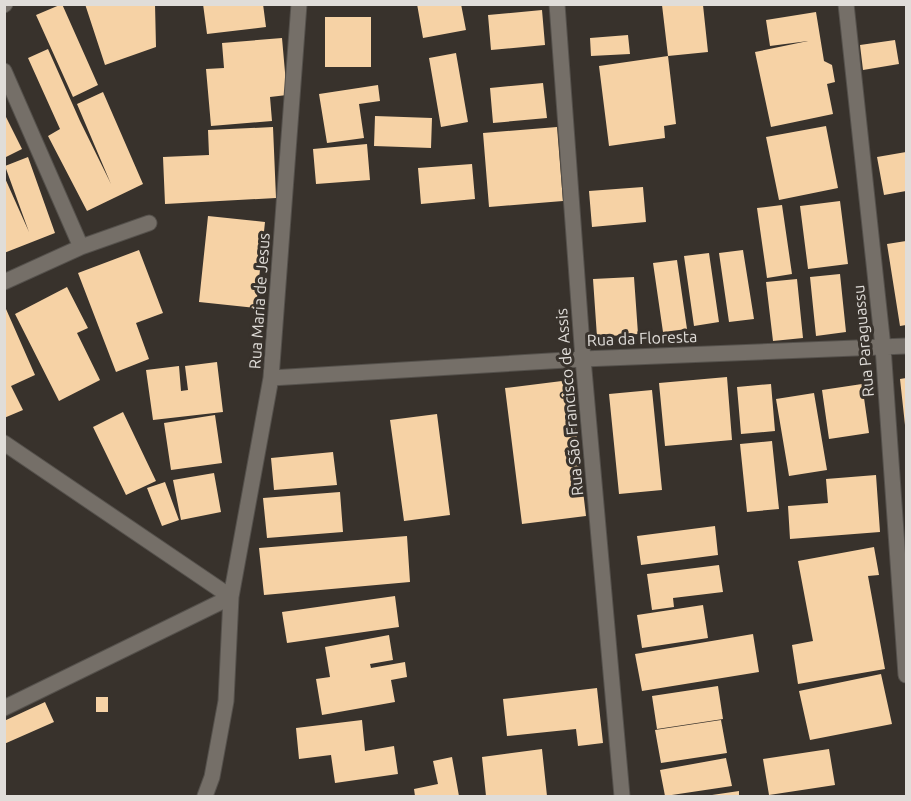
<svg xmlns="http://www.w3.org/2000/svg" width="911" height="801" viewBox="0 0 911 801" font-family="Ubuntu,sans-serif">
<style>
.building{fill:#f6d2a5}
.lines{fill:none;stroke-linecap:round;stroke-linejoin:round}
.street-casing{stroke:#55514c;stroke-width:17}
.street{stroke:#756f68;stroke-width:15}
.labels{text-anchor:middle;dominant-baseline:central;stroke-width:6;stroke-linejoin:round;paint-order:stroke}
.street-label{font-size:16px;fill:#e0ddd9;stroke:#38322c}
</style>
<rect width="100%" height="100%" fill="#38322c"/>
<!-- building -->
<path class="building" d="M62 4 98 85 73 97 36 15Z
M85 4H155L156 47 105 65Z
M203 4H263L266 27 207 34Z
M417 4H461L466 30 423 38Z
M662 5H703L708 52 668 56Z
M542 10 545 45 491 50 488 15Z
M816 12 824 61 832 65 835 82 827 84 833 114 771 127 755 52 808 41 770 46 766 20Z
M325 17H371V67H325Z
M628 35 630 54 591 56 590 38Z
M282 38 287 95 270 97 272 121 211 126 206 69 224 68 222 43Z
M895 40 899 64 863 70 860 45Z
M48 49 80 121 111 184 77 104 103 92 143 184 87 211 48 136 60 129 28 58Z
M456 53 468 122 441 127 429 58Z
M668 56 676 124 664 126 665 138 609 146 599 66Z
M543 83 547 118 493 123 490 88Z
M378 85 380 101 359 104 364 138 327 143 319 94Z
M4 113 22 149 4 158Z
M375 116 432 118 431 148 374 146Z
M826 126 838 188 779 200 766 137Z
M273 127 276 198 165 204 163 157 209 155 208 130Z
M557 127 563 201 489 207 483 133Z
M367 144 370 180 316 184 313 149Z
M906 152V191L884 195 877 157Z
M28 157 55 233 4 253V176L29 232 5 166Z
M472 164 475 199 421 204 418 168Z
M643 187 646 222 592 227 589 191Z
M840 201 848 264 808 269 800 206Z
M782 205 792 274 767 278 757 208Z
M208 216 265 222 256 308 199 302Z
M906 241V325L900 326 887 244Z
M139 250 163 313 136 323 149 359 116 372 78 273Z
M743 250 754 319 729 322 719 253Z
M709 253 719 322 694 326 684 256Z
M677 260 687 329 663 332 653 263Z
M840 274 846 332 816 336 810 277Z
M634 277 638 334 597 337 593 279Z
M797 279 803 338 773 341 766 282Z
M67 287 88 328 77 333 100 380 59 401 15 314Z
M4 309H6L35 375 11 386 23 410 4 418Z
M217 362 223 412 153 420 146 370 179 366 181 391 188 390 185 366Z
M727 377 732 440 665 446 659 383Z
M906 378V425H905L900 379Z
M570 380 586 516 522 524 505 388Z
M771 384 775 431 741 434 737 387Z
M862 384 869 433 829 439 822 390Z
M652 390 662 490 619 494 609 394Z
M814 393 827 470 789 476 776 399Z
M123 412 156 481 126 495 93 427Z
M437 414 450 515 404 521 390 420Z
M215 415 222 463 171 470 164 423Z
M772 441 779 509 747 512 740 444Z
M333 452 337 485 274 490 271 458Z
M214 473 221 512 181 520 173 480Z
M876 475 880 532 790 539 788 506 828 503 826 479Z
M165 482 179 520 162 526 147 488Z
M340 492 343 532 267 538 263 498Z
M715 526 718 555 641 565 637 536Z
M407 536 410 582 264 595 259 548Z
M874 547 879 575 868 576 885 669 798 684 792 645 813 641 798 561Z
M719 565 723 592 673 598 674 607 652 610 647 574Z
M395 596 399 627 287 643 282 612Z
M703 605 708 638 642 648 637 615Z
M753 634 759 672 642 691 635 654Z
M389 635 393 660 370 664 371 668 405 662 407 677 391 680 395 702 322 715 316 679 330 677 325 647Z
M881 674 892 724 810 740 799 691Z
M718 686 723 719 657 729 652 696Z
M597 688 603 743 578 746 576 729 507 736 503 699Z
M96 697H108V712H96Z
M45 702 54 722 4 744V721Z
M362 720 365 751 394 746 398 774 335 783 331 755 299 759 296 728Z
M721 720 727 753 661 763 655 730Z
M542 749 547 796H486L482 757Z
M829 749 835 785 769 795 763 759Z
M452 757 459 796H415L414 789 438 784 433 761Z
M726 758 732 786 665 796 660 770Z
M739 791V796H712V795Z"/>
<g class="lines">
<defs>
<path id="street" d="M557 4 583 359 622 796
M846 4 883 347 906 675
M4 5 5 4
M4 71 81 247
M4 282 81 247 149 223
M271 378 583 359 906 346
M4 443 231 597
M4 708 231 597
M205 796 212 777 226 701 231 597 271 378 299 4"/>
</defs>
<!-- street casing -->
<use href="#street" class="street-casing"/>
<!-- street -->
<use href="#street" class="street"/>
</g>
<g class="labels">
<!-- street labels -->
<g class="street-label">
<text transform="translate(259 301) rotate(-86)">Rua Maria de Jesus</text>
<text transform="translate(642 338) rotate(-2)">Rua da Floresta</text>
<text transform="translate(863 341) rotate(-95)">Rua Paraguassu</text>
<text transform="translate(569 402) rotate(-95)">Rua São Francisco de Assis</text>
</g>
</g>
<!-- border -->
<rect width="911" height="801" fill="none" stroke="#e0ddd9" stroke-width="12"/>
</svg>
